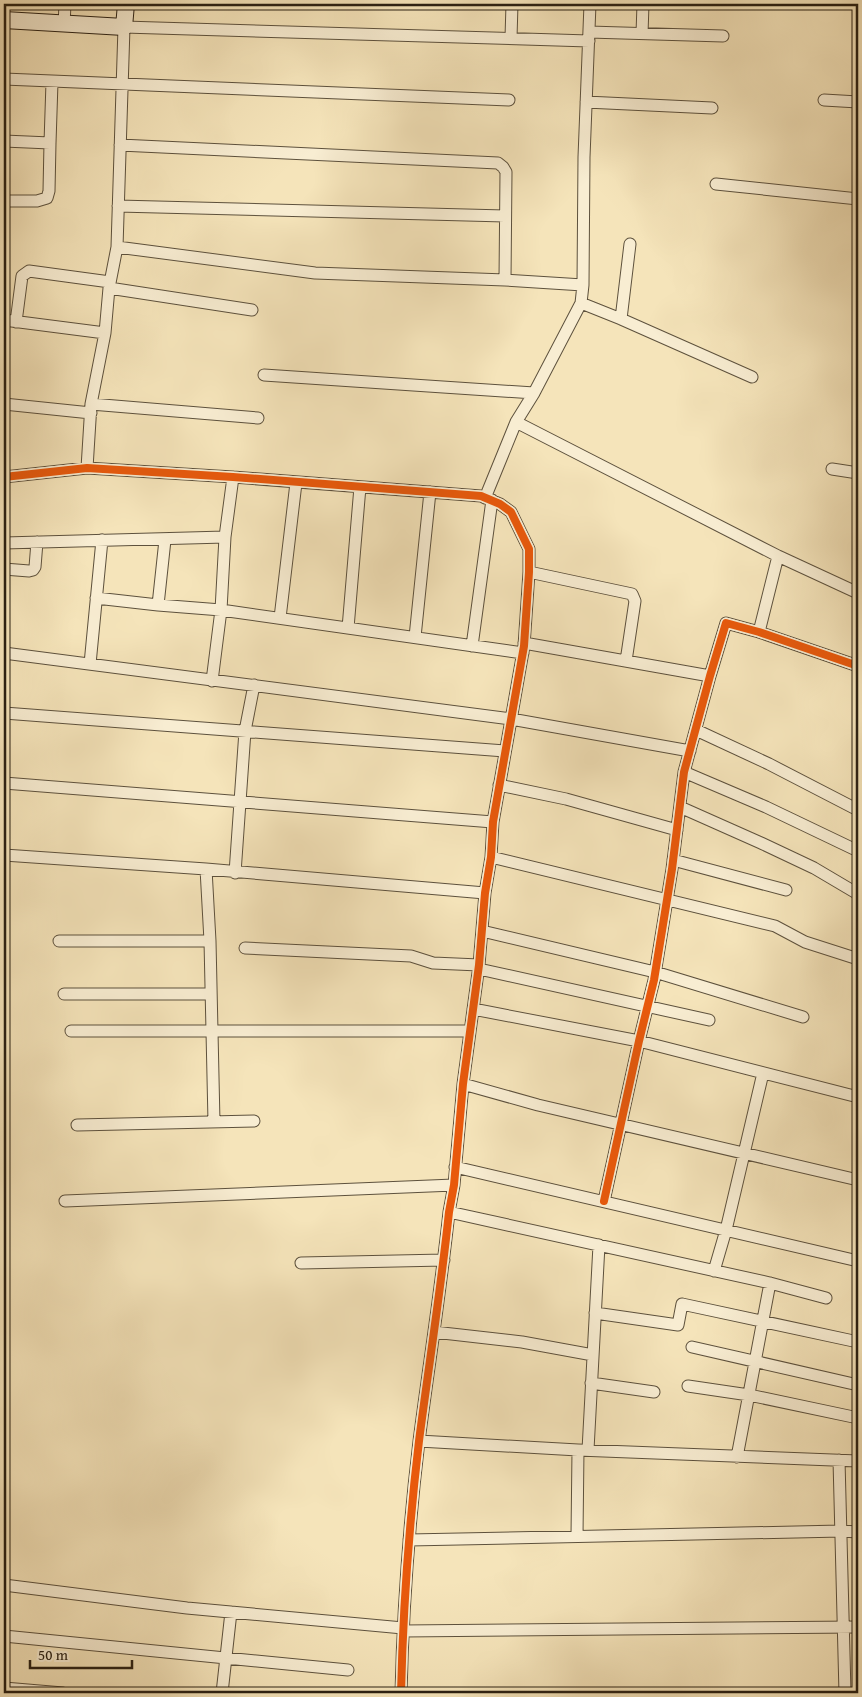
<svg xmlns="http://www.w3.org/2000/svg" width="862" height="1697" viewBox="0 0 862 1697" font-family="'Gentium Book Plus',serif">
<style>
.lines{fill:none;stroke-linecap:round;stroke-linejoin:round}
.street-casing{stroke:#5d513d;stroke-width:13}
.secondary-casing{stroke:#2a2013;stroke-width:18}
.street{stroke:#f8edd2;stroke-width:11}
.secondary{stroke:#f8edd2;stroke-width:16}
.cycleway-casing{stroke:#f8edd2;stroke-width:11}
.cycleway{stroke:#e8590c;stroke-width:8}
</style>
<rect width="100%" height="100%" fill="#f5e4ba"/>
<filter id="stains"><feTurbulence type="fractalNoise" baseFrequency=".004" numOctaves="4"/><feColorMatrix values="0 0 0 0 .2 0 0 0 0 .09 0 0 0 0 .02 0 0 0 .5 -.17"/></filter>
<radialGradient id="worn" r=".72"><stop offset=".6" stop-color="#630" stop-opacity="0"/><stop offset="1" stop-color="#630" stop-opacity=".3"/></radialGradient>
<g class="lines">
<defs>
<path id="street" d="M64 25 65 4
M589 32 723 36
M642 34 643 4
M511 38 512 4
M4 79 509 100
M824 100 858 102
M586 102 712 108
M4 141 50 143 52 82
M120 145 498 163 503 167 506 172 505 280
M716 184 858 199
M4 201H37L47 198 49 191 50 143
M118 206 505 216
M117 247 315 273 505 280 583 285
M109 288 252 310
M581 303 621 319 752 377
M621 319 630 244
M4 320 105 333
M16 322 22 276 29 271 110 282
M264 375 534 393
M4 404 91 413
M91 404 258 418
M516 422 778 556 858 593
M87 468 91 404 105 333 109 288 117 247 124 27 589 41
M832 469 858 473
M4 477 87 468 233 477 481 496 500 504 511 512 529 549V572L524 646 493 822 491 857 485 893 479 965 463 1084 454 1185 449 1212C441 1288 429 1364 419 1441 409 1525 403 1609 401 1693
M485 498 516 422 534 393 581 303 583 285 584 157 590 4
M4 543 225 537
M4 569 29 571 33 570 35 567 37 542
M529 572 632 594 635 601 626 661
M96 598 158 605 221 610 523 653
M158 605 165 540
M280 618 296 483
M348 628 360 487
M759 632 778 556
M415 637 430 492
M524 643 710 676
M472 646 492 500
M4 653 511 719 690 751
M90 664 102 540
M212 681 221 610 225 537 233 477
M4 713 505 751
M696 730 769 764 858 810
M684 772 766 807 858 851
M4 783 493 822
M499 785 566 799 677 830
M680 807 761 843 814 868 858 894
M4 855 206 869 485 893
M491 857 775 926 805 942 858 959
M673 860 786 890
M206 869 210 941 214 1122
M235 873 245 731 254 685
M482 931 655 972 803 1017
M59 941H210
M245 948 411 956 433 963 479 965
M479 969 709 1020
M64 994H211
M473 1009 639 1041 858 1097
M71 1031H470
M463 1084 538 1105 858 1180
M77 1125 254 1121
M455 1167 858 1261
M65 1201 454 1185
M604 1201 639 1041 654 980 672 869 684 772 710 676 726 623 759 632 858 666
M449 1212 770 1283 826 1298
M301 1263 444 1260
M714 1271 726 1230 763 1073
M595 1313 678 1325 682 1304 858 1342
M434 1332 522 1342 593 1355
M692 1347 858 1385
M591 1383 654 1392
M688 1386 749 1395 858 1418
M419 1441 578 1450 858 1461
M588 1450 599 1245
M737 1457 770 1283
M839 1460 845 1693
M577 1536 578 1450
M409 1540 841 1531 858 1532
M4 1585 187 1608 403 1628
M403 1631 858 1627
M4 1636 348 1670
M4 1688 63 1693
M222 1693 231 1612"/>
<path id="secondary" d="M4 20 124 27 126 4"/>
</defs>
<!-- street casing -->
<use href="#street" class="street-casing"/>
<!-- secondary casing -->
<use href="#secondary" class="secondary-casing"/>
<!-- street -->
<use href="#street" class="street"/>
<!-- secondary -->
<use href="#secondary" class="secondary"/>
<defs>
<path id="cycleway" d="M4 477 87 468 233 477 481 496 500 504 511 512 529 549V572L524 646 493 822 491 857 485 893 479 965 463 1084 454 1185 449 1212C441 1288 429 1364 419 1441 409 1525 403 1609 401 1693
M604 1201 639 1041 654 980 672 869 684 772 710 676 726 623 759 632 858 666"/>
</defs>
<!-- cycleway casing -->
<use href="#cycleway" class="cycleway-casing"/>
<!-- cycleway -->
<use href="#cycleway" class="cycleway"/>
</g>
<!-- margin -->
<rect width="862" height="1697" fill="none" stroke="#f5e4ba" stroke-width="20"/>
<rect x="5" y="5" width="852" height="1687" fill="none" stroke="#2a2013" stroke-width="2.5"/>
<rect x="10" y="10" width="842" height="1677" fill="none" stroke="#2a2013"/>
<!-- scale -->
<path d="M30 1660v8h102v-8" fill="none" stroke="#2a2013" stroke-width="2.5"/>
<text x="38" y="1660" font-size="15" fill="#2a2013" stroke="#f8edd2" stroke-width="4" paint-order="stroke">50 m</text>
<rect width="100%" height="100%" filter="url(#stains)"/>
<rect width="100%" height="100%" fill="url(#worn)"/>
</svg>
